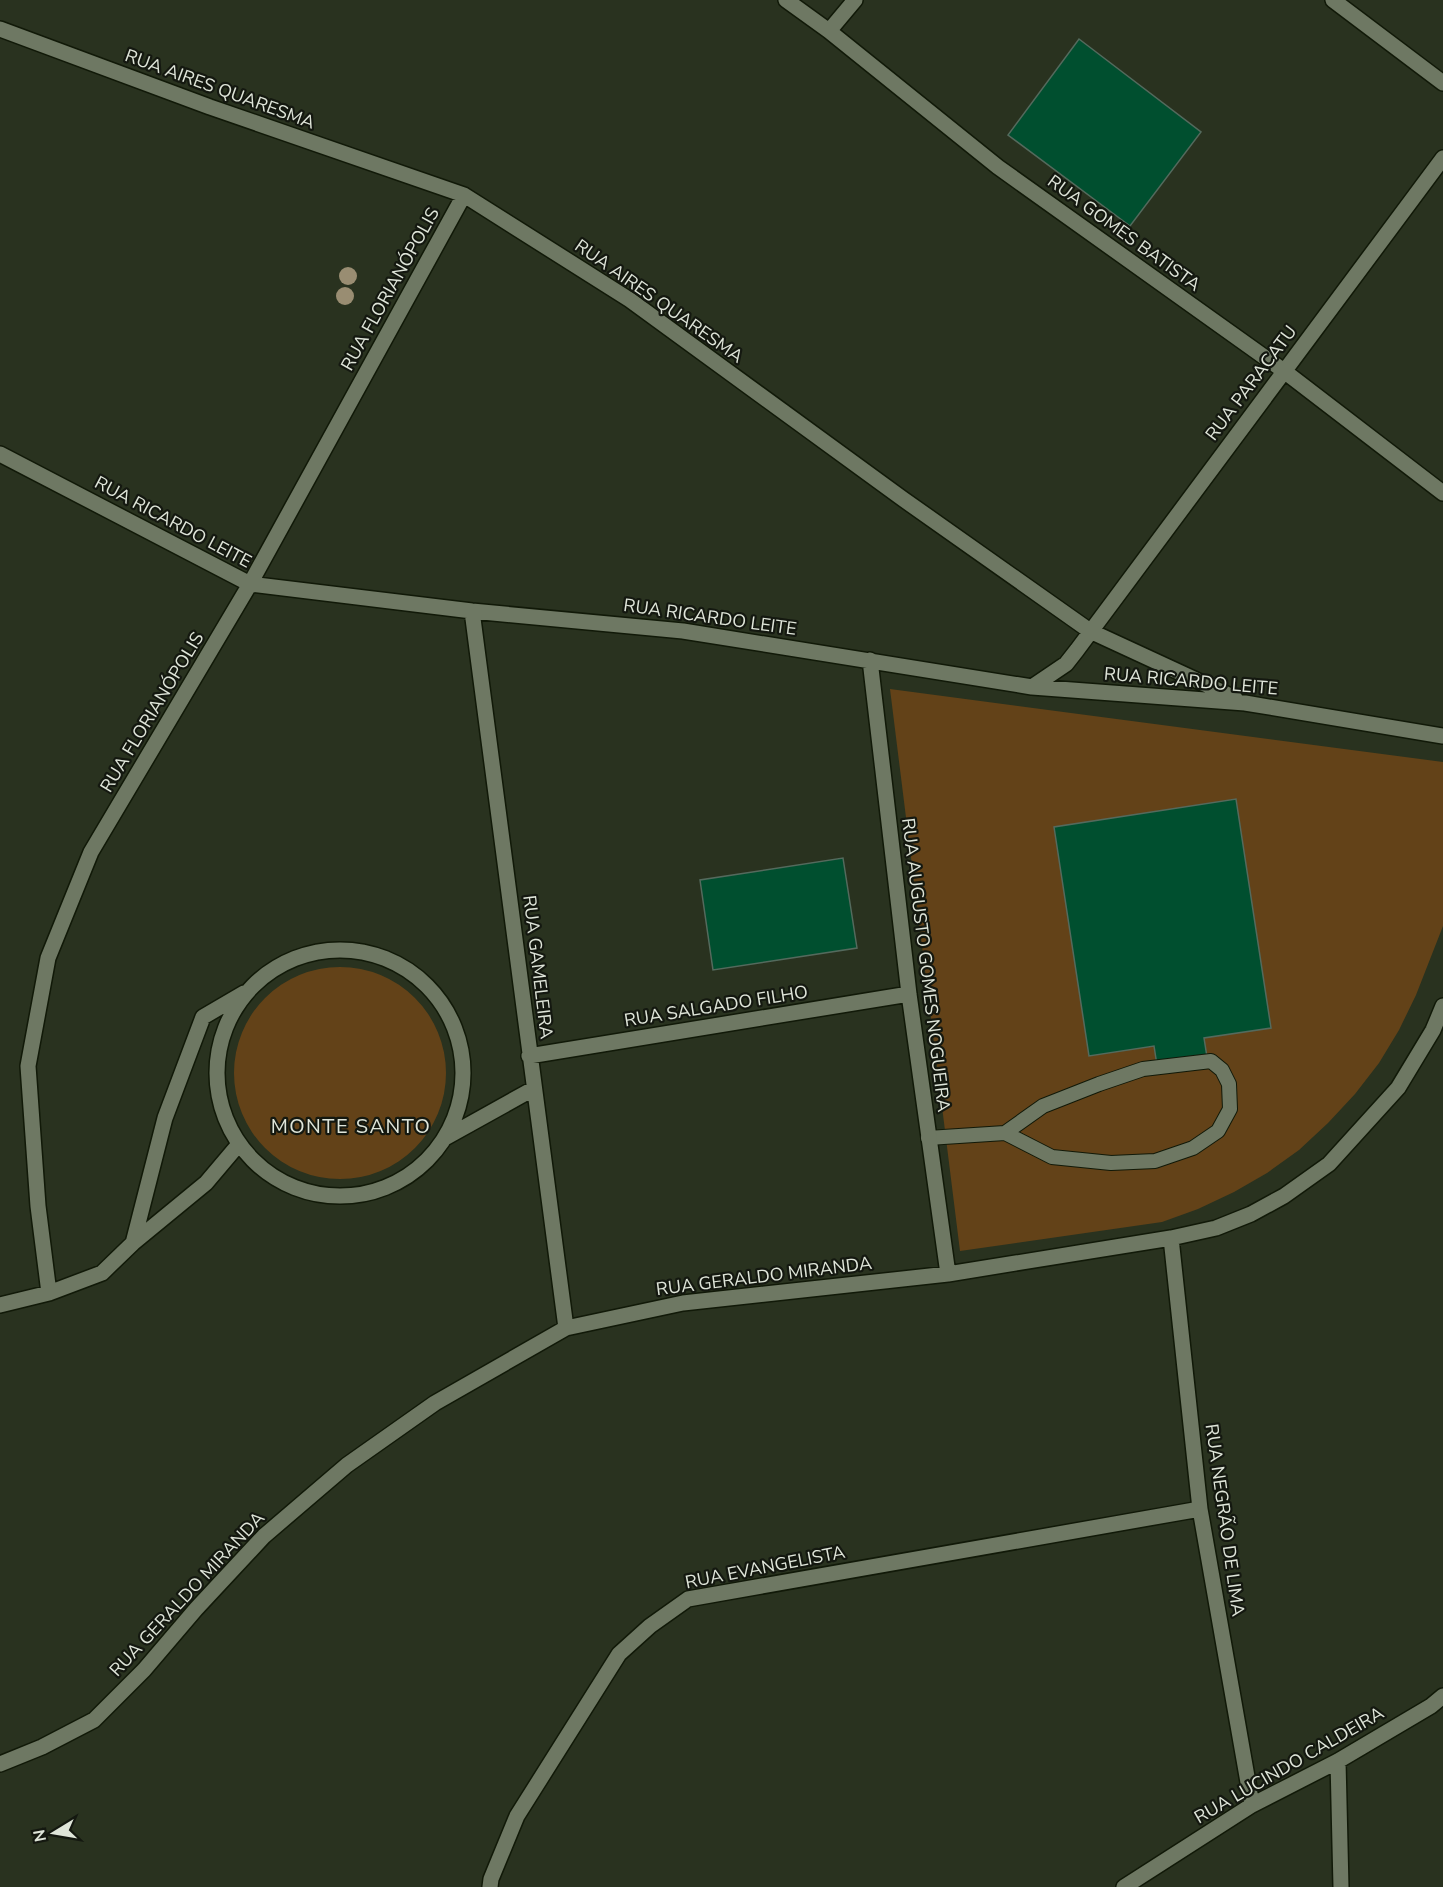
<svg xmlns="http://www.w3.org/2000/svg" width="1443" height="1887" viewBox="0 0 1443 1887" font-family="'Nunito Sans',sans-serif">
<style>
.green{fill:#634218}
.building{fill:#004f2f;stroke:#546a5d;stroke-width:1.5}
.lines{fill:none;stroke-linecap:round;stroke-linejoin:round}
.lane-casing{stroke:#111908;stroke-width:16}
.street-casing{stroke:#111908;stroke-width:18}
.lane{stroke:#6e7863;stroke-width:14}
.street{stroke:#6e7863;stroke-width:15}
.tree{fill:#998d72}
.labels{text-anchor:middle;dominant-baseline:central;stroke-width:4.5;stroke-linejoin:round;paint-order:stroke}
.street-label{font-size:18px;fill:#dfe5d9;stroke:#141810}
.neighbourhood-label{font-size:20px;letter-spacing:1.5px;fill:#dfe5d9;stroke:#141810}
</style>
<rect width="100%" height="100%" fill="#29321f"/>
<!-- green -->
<path class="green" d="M890 689 1443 762V926L1416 995 1399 1030 1379 1063 1355 1094 1328 1123 1299 1150 1267 1173 1234 1192 1198 1209 1162 1222 960 1251Z
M234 1073a106 106 0 1 1 212 0a106 106 0 1 1-212 0Z"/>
<!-- building -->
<path class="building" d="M1079 39 1201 132 1130 226 1008 135Z
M1236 799 1271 1028 1204 1038 1207 1057 1157 1065 1154 1046 1089 1056 1054 827Z
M843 858 857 948 713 970 700 880Z"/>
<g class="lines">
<defs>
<path id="lane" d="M928 1138 1005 1133 1043 1106 1099 1084 1143 1069 1211 1061 1222 1070 1229 1084 1230 1109 1218 1131 1193 1148 1155 1161 1111 1163 1052 1157 1005 1133"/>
<path id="street" d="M786 0 829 31 998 167 1284 371 1443 493
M1333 0 1443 83
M0 29 210 107 464 195 630 300 903 499 1090 631 1235 698
M829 31 855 0
M0 454 250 584 472 611 683 631 1032 687 1245 703 1443 736
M472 611 566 1328
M870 660 909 994 948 1274
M1032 687 1066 664 1077 650 1443 158
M217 1073a123 123 0 1 1 246 0a123 123 0 1 1-246 0Z
M529 1056 909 994
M445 1138 533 1089
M1171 1238 1200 1509 1252 1805
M133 1243 165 1118 203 1017 244 993
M49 1293 38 1206 28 1066 48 958 91 852 250 584 464 195
M0 1305 49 1293 102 1273 133 1243 206 1183 239 1144
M1338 1761 1341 1887
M0 1764 42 1747 94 1720 144 1670 196 1609 264 1536 347 1465 435 1403 566 1328 683 1303 948 1274 1171 1238 1216 1228 1251 1214 1284 1196 1329 1164 1398 1088 1433 1030 1443 1006
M490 1887 491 1879 517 1816 619 1654 650 1626 688 1599 1200 1509
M1124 1887 1252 1805 1338 1761 1431 1706 1443 1696"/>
</defs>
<!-- lane casing -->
<use href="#lane" class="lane-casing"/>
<!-- street casing -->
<use href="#street" class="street-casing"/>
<!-- lane -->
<use href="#lane" class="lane"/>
<!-- street -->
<use href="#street" class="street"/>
</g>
<!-- trees -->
<g class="tree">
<circle cx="348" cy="276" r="9"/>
<circle cx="345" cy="296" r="9"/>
</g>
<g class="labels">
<!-- street labels -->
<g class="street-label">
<text transform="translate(220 89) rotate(20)">RUA AIRES QUARESMA</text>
<text transform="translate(1124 233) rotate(36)">RUA GOMES BATISTA</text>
<text transform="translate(390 289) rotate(-61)">RUA FLORIANÓPOLIS</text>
<text transform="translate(659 301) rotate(35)">RUA AIRES QUARESMA</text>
<text transform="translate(1251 383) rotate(-53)">RUA PARACATU</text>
<text transform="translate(173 522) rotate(28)">RUA RICARDO LEITE</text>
<text transform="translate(710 617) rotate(8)">RUA RICARDO LEITE</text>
<text transform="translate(1191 681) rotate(5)">RUA RICARDO LEITE</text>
<text transform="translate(152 712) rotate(-59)">RUA FLORIANÓPOLIS</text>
<text transform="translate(926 965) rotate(83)">RUA AUGUSTO GOMES NOGUEIRA</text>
<text transform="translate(538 967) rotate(83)">RUA GAMELEIRA</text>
<text transform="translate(716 1006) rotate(-9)">RUA SALGADO FILHO</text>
<text transform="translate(764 1276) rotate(-7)">RUA GERALDO MIRANDA</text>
<text transform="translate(1225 1520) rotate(82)">RUA NEGRÃO DE LIMA</text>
<text transform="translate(765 1567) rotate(-11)">RUA EVANGELISTA</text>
<text transform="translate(187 1594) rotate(-47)">RUA GERALDO MIRANDA</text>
<text transform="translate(1289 1765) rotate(-30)">RUA LUCINDO CALDEIRA</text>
</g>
<!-- neighbourhood labels -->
<g class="neighbourhood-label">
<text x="351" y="1126">MONTE SANTO</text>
</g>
</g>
<!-- north arrow -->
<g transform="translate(54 1833) rotate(259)" stroke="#141810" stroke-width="4.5" paint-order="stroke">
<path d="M0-4.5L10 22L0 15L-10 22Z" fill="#dfe5d9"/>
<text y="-9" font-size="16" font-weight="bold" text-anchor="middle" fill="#dfe5d9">N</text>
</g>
</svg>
